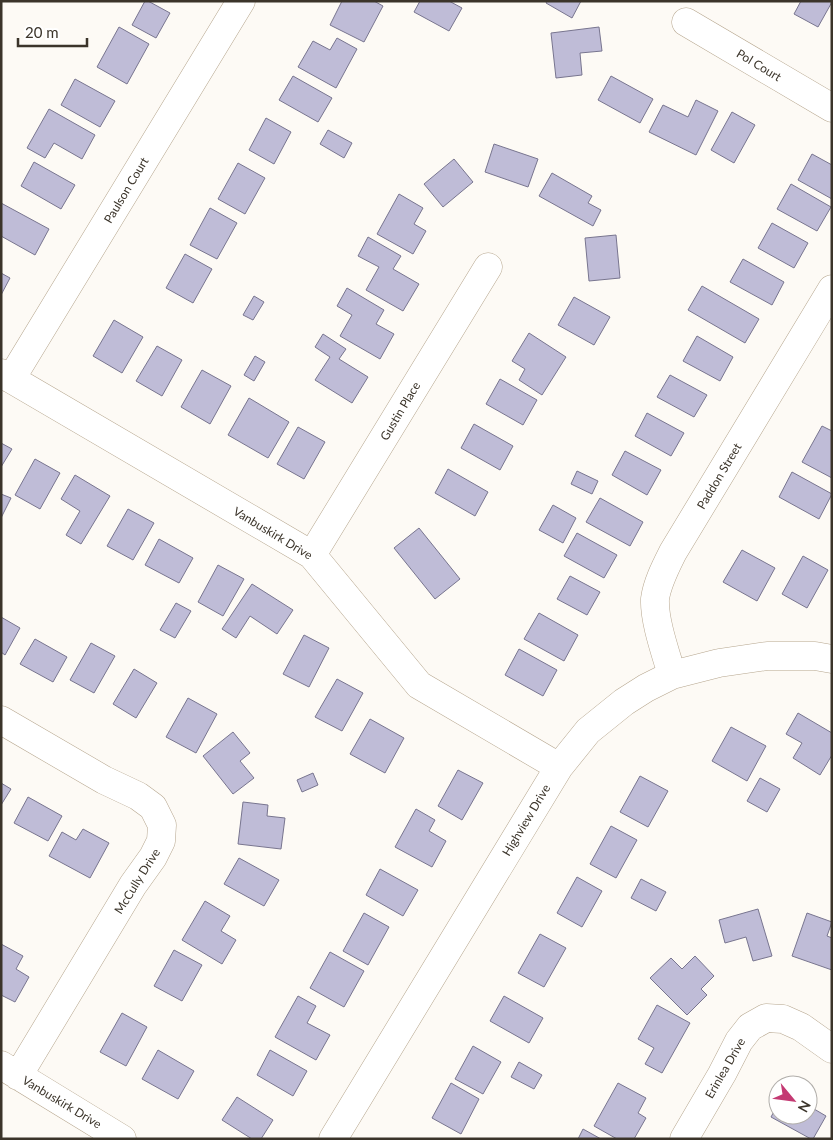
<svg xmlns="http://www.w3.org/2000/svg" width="833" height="1140" viewBox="0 0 833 1140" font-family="Lato,sans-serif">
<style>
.building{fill:#bfbcd7;stroke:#78758f}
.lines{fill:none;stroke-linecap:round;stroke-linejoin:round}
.minor-casing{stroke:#b6a68e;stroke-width:29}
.minor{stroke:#fff;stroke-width:28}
.labels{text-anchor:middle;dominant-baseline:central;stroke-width:4;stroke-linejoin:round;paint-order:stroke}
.street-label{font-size:12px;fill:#3b342a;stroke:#fff}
</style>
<rect width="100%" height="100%" fill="#fdfaf5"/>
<!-- building -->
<path class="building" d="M145 1H148L170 13 156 38 132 25Z
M342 1H374L383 6 364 42 330 25Z
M420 1H449L462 8 449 31 414 12Z
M547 1H581L572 18 546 3Z
M801 1H832V2L818 27 794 14Z
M119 27 149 44 127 84 97 67Z
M599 27 602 51 580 53 582 75 556 78 551 33Z
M337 38 357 49 336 88 298 67 313 41 330 50Z
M293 76 332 98 318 122 279 100Z
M611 76 653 99 640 123 598 100Z
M75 79 115 101 100 127 61 105Z
M696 100 718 111 696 155 649 132 663 105 688 117Z
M49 109 95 135 82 159 54 143 45 158 27 148Z
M732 112 755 125 734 163 711 150Z
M266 118 291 132 274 164 249 150Z
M328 130 352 143 344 158 320 144Z
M494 144 538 159 528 187 485 172Z
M812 154 832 165V199L798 180Z
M454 159 473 182 443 207 424 184Z
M34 162 75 185 61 209 21 186Z
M238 163 265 178 245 214 218 199Z
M552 173 592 196 588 203 601 210 593 226 539 196Z
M791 184 831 207 817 231 777 209Z
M399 194 423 208 414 224 426 231 413 254 377 234Z
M1 203 49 229 35 255 1 236Z
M210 208 237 223 217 259 190 245Z
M772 223 808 243 794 268 758 248Z
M616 235 620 278 589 281 585 238Z
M368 237 401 256 393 269 419 284 403 311 366 290 379 267 358 256Z
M185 254 212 269 193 303 166 288Z
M743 259 784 282 772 305 730 282Z
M1 273 10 278 1 295Z
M702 286 759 319 745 343 688 310Z
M347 288 384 310 376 324 394 334 380 359 340 336 352 315 337 306Z
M254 296 264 302 253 320 243 315Z
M574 297 610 317 594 345 558 325Z
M114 320 143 337 122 373 93 356Z
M529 333 566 357 542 395 519 380 525 369 512 361Z
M323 334 346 349 339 359 368 377 352 403 315 380 330 357 315 347Z
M697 336 733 357 720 381 683 361Z
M157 346 182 360 162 396 136 381Z
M255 356 265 362 254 381 244 375Z
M202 370 231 386 210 424 181 407Z
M670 375 707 395 694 417 657 397Z
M500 379 537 400 523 425 486 404Z
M249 398 289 422 268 458 228 435Z
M647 413 684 433 671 456 635 436Z
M474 424 513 446 500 470 461 448Z
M822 426 832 431V478L802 462Z
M298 427 325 442 304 479 277 464Z
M1 443 12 449 1 467Z
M625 451 661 470 647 495 612 475Z
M35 459 60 473 40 509 15 495Z
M448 469 488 492 475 516 435 493Z
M577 471 598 481 592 494 571 484Z
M792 472 832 494 819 519 779 497Z
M75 475 110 496 81 544 66 535 80 511 61 499Z
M1 494 11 498 1 518Z
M600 498 643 522 630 546 586 522Z
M553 505 576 518 563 543 539 530Z
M128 509 154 523 133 560 107 546Z
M419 528 460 579 435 599 394 548Z
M577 533 617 555 604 578 564 556Z
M159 539 193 558 179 583 145 565Z
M742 550 775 568 757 601 723 582Z
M803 556 828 570 807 608 782 594Z
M218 565 244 579 223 616 198 602Z
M570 576 600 592 587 615 557 599Z
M252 584 293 610 277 634 250 616 236 638 222 629Z
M176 603 191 611 175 638 160 630Z
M539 613 578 635 564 661 524 639Z
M1 617 20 628 5 655 1 652Z
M304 635 329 648 309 687 283 674Z
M35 639 67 657 53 682 20 664Z
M91 643 115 656 94 693 70 680Z
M519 649 557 670 543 696 505 675Z
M134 669 157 683 136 718 113 704Z
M337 679 363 693 342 731 315 717Z
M188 698 217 714 196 753 166 737Z
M798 713 832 733V755L820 775 793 758 802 743 786 734Z
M370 719 404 738 385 773 350 754Z
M731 727 766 746 747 781 712 761Z
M233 732 250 753 240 761 254 778 233 794 203 756Z
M458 770 483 783 462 820 438 806Z
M313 773 318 785 302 792 297 780Z
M640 776 668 791 648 827 620 812Z
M760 778 780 789 767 812 747 801Z
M1 783 11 789 1 805Z
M28 797 62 816 48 841 14 823Z
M243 802 268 805 267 816 285 818 281 849 238 844Z
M416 809 435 820 429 831 446 841 432 867 395 847Z
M611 826 637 840 616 878 590 864Z
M83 829 109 843 90 878 49 856 62 832 76 840Z
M239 858 279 880 264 906 224 884Z
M380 869 418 890 403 916 366 895Z
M577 877 602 891 582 927 557 913Z
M641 879 666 892 656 911 631 898Z
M205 901 230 916 221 931 236 940 222 964 182 940Z
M758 909 772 956 753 961 746 937 725 943 719 920Z
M364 913 389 927 368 965 343 951Z
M807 913 832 922 827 936 832 938V970L792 956Z
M540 934 566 948 544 987 518 973Z
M1 944 23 956 16 969 29 977 15 1002 1 995Z
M174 950 202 965 182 1001 154 986Z
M330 952 364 971 344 1007 310 988Z
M695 956 714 976 701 989 707 995 687 1015 650 978 671 958 682 969Z
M298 996 316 1006 307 1023 330 1035 316 1060 275 1037Z
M504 996 543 1018 529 1043 490 1021Z
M657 1005 690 1023 662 1073 645 1064 654 1048 638 1039Z
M122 1013 147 1027 126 1066 100 1052Z
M473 1046 501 1062 483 1094 455 1079Z
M158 1050 194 1071 178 1099 142 1079Z
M270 1050 307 1071 293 1096 257 1075Z
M519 1062 542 1075 534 1089 511 1077Z
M451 1083 479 1099 461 1134 432 1118Z
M618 1083 646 1098 638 1113 646 1118 634 1139H617L594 1126Z
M808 1092 815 1095 809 1106 826 1116 813 1139H811L771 1117 778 1104V1115H808Z
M237 1097 273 1120 261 1139H252L222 1120Z
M583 1129 601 1139H578Z"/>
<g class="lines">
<defs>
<path id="minor" d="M686 22 832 108
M1 373 312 555 419 685 559 767
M11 379 241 1
M312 555 488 267
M672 675C666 654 654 621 655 599 657 583 666 566 673 552L832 289
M1 720 104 780 138 796 153 807 162 825 161 841 153 857 133 885 18 1076
M1 1065 122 1139
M333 1139 559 767 588 731 624 702 646 688 672 675 719 663 767 656H815L832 659
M684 1139 722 1074 739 1041 750 1027 766 1018 783 1019 801 1027 832 1049"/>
</defs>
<!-- minor casing -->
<use href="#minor" class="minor-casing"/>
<!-- minor -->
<use href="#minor" class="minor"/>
</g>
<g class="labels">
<!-- street labels -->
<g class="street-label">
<text transform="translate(759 65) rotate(31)">Pol Court</text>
<text transform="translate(126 190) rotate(-59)">Paulson Court</text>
<text transform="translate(400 411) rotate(-59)">Gustin Place</text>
<text transform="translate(719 476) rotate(-59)">Paddon Street</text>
<text transform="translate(273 533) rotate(31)">Vanbuskirk Drive</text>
<text transform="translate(526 820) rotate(-59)">Highview Drive</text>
<text transform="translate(137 881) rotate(-58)">McCully Drive</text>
<text transform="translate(725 1068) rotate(-60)">Erinlea Drive</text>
<text transform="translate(62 1102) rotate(31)">Vanbuskirk Drive</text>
</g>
</g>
<!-- border -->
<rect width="833" height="1140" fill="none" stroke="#3b342a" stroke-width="5"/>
<!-- north arrow -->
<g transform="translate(793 1100) rotate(119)"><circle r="24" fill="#ffffff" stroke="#b1aeaa"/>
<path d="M0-4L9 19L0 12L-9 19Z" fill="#c43a73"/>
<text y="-8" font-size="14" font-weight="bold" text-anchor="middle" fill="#3b342a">N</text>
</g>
<!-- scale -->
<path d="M18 38v8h69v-8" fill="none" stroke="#3b342a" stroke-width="2.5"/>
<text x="25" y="38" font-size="15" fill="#3b342a" stroke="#ffffff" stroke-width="4" paint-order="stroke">20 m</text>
</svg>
